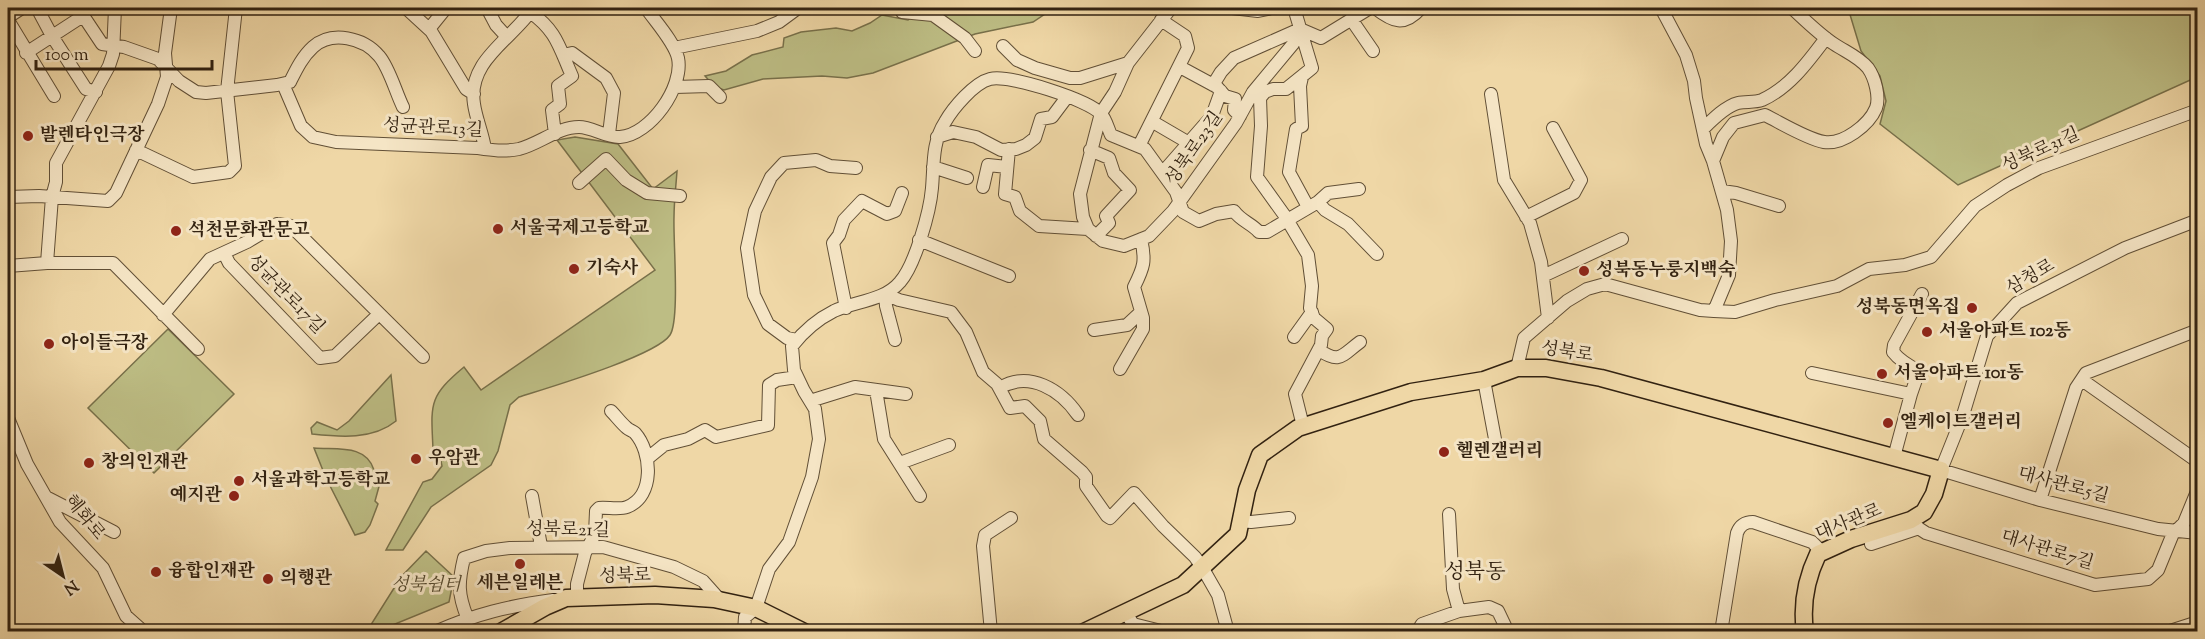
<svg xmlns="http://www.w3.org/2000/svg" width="2205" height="639" viewBox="0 0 2205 639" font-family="'Sorts Mill Goudy','Noto Serif KR',serif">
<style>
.green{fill:#bdbd84;stroke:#78704a;stroke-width:1.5}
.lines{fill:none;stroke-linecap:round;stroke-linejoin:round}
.minor-casing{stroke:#614f36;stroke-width:14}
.major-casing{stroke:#322211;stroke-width:19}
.minor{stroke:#f5e5c5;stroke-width:12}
.major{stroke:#efd7a6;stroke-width:16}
.poi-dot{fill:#8f2418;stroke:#f5e5c5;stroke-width:2}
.labels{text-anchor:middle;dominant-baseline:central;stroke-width:6;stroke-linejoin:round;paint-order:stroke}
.street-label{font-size:18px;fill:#322211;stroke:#f5e5c5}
.poi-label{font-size:18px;font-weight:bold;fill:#322211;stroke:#f5e5c5;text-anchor:start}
.park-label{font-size:18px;font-style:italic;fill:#55492e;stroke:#f5e5c5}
.quarter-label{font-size:21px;fill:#322211;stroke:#f5e5c5}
</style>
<rect width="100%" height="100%" fill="#efd7a6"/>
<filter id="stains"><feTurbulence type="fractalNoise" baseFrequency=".00333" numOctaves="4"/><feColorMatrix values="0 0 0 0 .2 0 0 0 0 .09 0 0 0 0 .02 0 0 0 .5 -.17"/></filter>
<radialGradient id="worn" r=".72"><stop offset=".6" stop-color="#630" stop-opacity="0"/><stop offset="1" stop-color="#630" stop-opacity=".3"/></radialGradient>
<!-- green -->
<path class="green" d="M925 8H1054L1033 22 975 34 873 73 847 78 822 76 763 79 724 90 715 87 705 76 726 71 752 55 783 47 784 38 801 32 836 28 852 31 870 23 882 15 908 20Z
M1848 8H2197V77L1958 185 1880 124 1886 101 1880 76 1861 51Z
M575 137 618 144 653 189 677 171C676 186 674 202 674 217 673 239 680 320 670 335 656 356 547 388 519 397L510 405 498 451 491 465 431 507 403 550H386L423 482 432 479 442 466 439 451 433 449C431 404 428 397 464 367L481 390 655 270 557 140Z
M168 329 234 394 154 473 88 408Z
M391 375 396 421C373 440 340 437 312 434L311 428 317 422 337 430 349 421Z
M314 448C337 450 366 444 374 470L383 472 375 501 378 504 370 525 365 532 355 535 326 478Z
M426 551 454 577 449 602 378 631H367L401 577Z"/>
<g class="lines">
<defs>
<path id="minor" d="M37 8 52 36 86 89 96 92
M78 8 102 44 124 47 158 59 179 81 196 92 206 93 277 85 290 82C296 70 302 57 313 47 332 30 364 38 379 56 389 67 396 93 403 107
M406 8 431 31 466 89 474 94
M487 8 496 25 507 37
M900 8 902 12 933 15 965 38 975 51
M1171 8 1128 63 1115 92 1101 113 1080 194 1083 217 1088 229 1103 241 1124 246 1149 236 1173 211 1236 123 1253 92 1293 44 1300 29
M1232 8 1258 11 1272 8
M1294 8 1312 68 1286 89H1273L1265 92 1260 98 1261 126 1257 177 1285 216 1308 255 1312 286 1310 308 1314 318 1327 329 1322 336 1321 345 1295 394 1303 426
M1375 8C1393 22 1404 27 1421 8
M1661 8 1686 55 1694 81 1696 98 1706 144 1713 161
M530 12C557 31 559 47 572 76L558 86 560 104 552 110 555 134
M8 17 22 8
M1351 19 1373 51
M8 20 54 96
M429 29 446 8
M1300 29 1321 38 1370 8H1374
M1003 46 1017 60 1035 68 1070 78H1080L1128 63
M674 48 757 31 779 22 798 8
M26 53 83 16
M563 55 572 53 606 78 614 93 609 134
M1180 67 1217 87 1225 96 1235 99 1234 110 1240 116
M1302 77 1300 86 1302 126 1296 129 1289 172 1308 207
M283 84 301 126 313 137 336 142 477 148C491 150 504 152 519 149 539 144 558 127 579 127 592 127 607 138 620 137 650 135 684 87 678 58 675 43 655 21 646 8
M1213 85 1221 72 1234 58 1300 29
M675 87 709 86 720 97
M1491 94 1504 180 1530 223 1541 262 1548 318
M1153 122 1189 143
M1704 128C1713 119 1726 106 1738 103 1746 101 1754 103 1762 100 1789 88 1808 62 1826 38
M937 137 953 132 976 137 1001 150 1016 149 1026 145 1035 138 1041 119 1052 117 1067 97
M1139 146 1188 48 1185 36 1161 20
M485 149C483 134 476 119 474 104 467 60 513 39 533 8
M1009 149 1005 194 1015 197 1020 211 1039 226 1088 229
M136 150 193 177 229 172 235 166 227 91 236 8
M1090 150 1109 158 1114 173 1130 190 1106 216 1109 223 1096 236
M933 167 967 178
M1163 172 1212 116 1221 91
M579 183 606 159 626 180 647 193 680 196
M983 187 988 165 1007 167
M1722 191 1736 193 1779 206
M8 197 39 196 108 201 116 193 158 104 167 77 165 53 171 8
M1318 202 1325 210 1348 224 1377 254
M1526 217 1574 193 1581 180 1553 128
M2198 220 2125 248 2017 303 1987 336 1963 415 1941 470 2040 500 2158 529 2198 533
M919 240 1009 276
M224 253 229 263 320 358 335 356 379 314
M47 263H113L198 349
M8 266 47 263 52 197 56 182V163L109 66 113 54 115 8
M1543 276 1622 239
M846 308 833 243 839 235 844 220 862 201 887 214 895 211 902 193
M1714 311 1735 312 1775 300 1837 286 1869 269 1905 265 1931 257 1975 206 2007 185 2039 168 2198 110
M163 315 210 259 247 242 277 224 291 226 423 357
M1094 330 1127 325 1141 312
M1294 337 1312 312
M797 340 787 338 768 324 754 295 747 248 755 211 771 177 784 163 816 160 830 166 856 168
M895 340 886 306 885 294 899 300 951 312 966 332 983 372 997 384 1010 408 1025 406 1040 421 1044 439 1082 472 1086 477V486L1107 516 1110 518 1134 493 1163 526 1195 557 1202 567 1218 595 1228 632
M1319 350C1340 364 1341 356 1360 342
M1517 368 1524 338 1567 301 1587 289 1605 284 1700 310 1714 311 1729 275 1731 241 1727 210 1713 161 1723 137 1734 123 1765 115C1781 123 1807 139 1824 142 1843 145 1869 125 1876 108 1880 97 1875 78 1868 68 1859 57 1846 52 1834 44 1819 34 1805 20 1792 8
M1120 369 1143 329V318L1134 287C1144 267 1146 261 1141 239
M1812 373 1911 394 1894 457
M1484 380 1495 439
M2082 380 2194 459 2198 464
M1000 388C1029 370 1061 390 1078 415
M876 390 884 439 920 496
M1911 394 1919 371C1909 366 1900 361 1893 352L1894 345 1922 294
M810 401 855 387 906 394
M8 418 27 464 60 522 103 568 126 616 144 632
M648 458 664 445 688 439 705 430 716 437 768 425 769 385 777 380 797 377
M900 463 949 445
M532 496 541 546
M46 497 114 532
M2040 500 2076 388 2086 373 2198 330
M1449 514 1453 589 1459 611
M1911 520 1912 524 1926 533 2095 585 2148 579 2158 570 2174 531
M1241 521 1251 522 1289 518
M2176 531 2184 523 2198 489
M1871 544 1919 528
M577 598V584L585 553 595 534 596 511 599 508C607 507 619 510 627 507 655 496 652 452 635 433 633 431 629 430 627 428 621 423 616 416 611 411
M1126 613 1133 624 1165 632
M467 617C458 594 458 583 464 558L486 551 510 548 603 547 674 567 703 581 720 600
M435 632C475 614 509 606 553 600
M744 632 745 617 756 608 769 569 789 542 812 477 819 439 815 409 804 391 794 370 792 346C803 332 818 319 834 311 856 301 884 301 900 282 915 265 930 212 932 188 934 165 932 142 945 122 953 108 974 83 990 79 1009 74 1089 100 1101 114 1106 119 1108 129 1111 135L1145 149 1176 192 1183 212 1199 221 1216 214 1234 211C1241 221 1251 223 1259 232H1267L1318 202 1328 193 1359 189
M991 632 983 546 985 535 1011 518
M1417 632 1422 624 1459 611 1489 607 1498 611 1508 632
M1721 632 1737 533C1740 525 1745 522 1753 522L1812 542 1822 552
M2167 632 2198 622"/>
<path id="major" d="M501 632 545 607 566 598 655 595 714 599 756 608 804 632
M1084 632 1183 585 1238 534 1247 490 1260 455 1298 428 1411 392 1484 380 1517 368H1546L1601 378 1941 470 1934 494 1924 512 1911 520 1851 539 1818 554C1806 579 1801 603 1805 632"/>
</defs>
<!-- minor casing -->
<use href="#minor" class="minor-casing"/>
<!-- major casing -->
<use href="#major" class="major-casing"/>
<!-- minor -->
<use href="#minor" class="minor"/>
<!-- major -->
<use href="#major" class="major"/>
</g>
<!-- markers -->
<g class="poi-dot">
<circle cx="28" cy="136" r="6"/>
<circle cx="498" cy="229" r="6"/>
<circle cx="176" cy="231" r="6"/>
<circle cx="574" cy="269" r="6"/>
<circle cx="1584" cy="271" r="6"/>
<circle cx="1972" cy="308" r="6"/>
<circle cx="1927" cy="332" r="6"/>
<circle cx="49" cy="344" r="6"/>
<circle cx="1882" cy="374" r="6"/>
<circle cx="1888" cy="423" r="6"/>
<circle cx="1444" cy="452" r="6"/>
<circle cx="416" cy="459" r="6"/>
<circle cx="89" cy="463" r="6"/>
<circle cx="239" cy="481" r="6"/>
<circle cx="234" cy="496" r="6"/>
<circle cx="520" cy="564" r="6"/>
<circle cx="156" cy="572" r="6"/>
<circle cx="268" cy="579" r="6"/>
</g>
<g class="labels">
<!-- street labels -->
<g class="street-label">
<text transform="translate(433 129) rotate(3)">성균관로13길</text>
<text transform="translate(1195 149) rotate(-55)">성북로23길</text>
<text transform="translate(2041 151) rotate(-24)">성북로31길</text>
<text transform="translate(2031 278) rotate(-30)">삼청로</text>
<text transform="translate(285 295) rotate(46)">성균관로17길</text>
<text transform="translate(1567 353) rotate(9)">성북로</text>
<text transform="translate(2063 486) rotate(15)">대사관로5길</text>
<text transform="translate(84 518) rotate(51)">혜화로</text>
<text transform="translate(1849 523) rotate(-22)">대사관로</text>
<text transform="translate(568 531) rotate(1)">성북로21길</text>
<text transform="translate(2047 551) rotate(17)">대사관로7길</text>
<text transform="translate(625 577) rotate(-1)">성북로</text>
</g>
<!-- poi labels -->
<g class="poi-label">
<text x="40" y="136">발렌타인극장</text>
<text x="510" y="229">서울국제고등학교</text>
<text x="188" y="231">석천문화관문고</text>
<text x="586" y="269">기숙사</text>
<text x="1596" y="271">성북동누룽지백숙</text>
<text x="1960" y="308" text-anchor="end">성북동면옥집</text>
<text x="1939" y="332">서울아파트 102동</text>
<text x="61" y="344">아이들극장</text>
<text x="1894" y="374">서울아파트 101동</text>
<text x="1900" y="423">엘케이트갤러리</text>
<text x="1456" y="452">헬렌갤러리</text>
<text x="428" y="459">우암관</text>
<text x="101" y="463">창의인재관</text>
<text x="251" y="481">서울과학고등학교</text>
<text x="222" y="496" text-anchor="end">예지관</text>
<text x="168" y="572">융합인재관</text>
<text x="280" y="579">의행관</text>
<text x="520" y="584" text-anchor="middle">세븐일레븐</text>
</g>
<!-- park labels -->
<g class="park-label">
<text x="426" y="586">성북쉼터</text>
</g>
<!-- quarter labels -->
<g class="quarter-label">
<text x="1475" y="573">성북동</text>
</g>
</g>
<!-- margin -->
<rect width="2205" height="639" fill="none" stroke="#efd7a6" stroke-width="30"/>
<rect x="9" y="9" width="2187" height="621" fill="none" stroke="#322211" stroke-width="3"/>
<rect x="15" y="15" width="2175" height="609" fill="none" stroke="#322211" stroke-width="1.5"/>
<!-- north arrow -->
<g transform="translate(63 576) rotate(145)" stroke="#f5e5c5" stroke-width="4.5" paint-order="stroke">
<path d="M0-4.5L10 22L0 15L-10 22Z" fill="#322211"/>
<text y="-9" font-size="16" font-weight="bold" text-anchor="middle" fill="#322211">N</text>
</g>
<!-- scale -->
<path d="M36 60v9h176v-9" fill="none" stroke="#322211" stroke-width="3"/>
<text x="45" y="60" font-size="18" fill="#322211" stroke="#f5e5c5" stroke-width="4.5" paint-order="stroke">100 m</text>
<rect width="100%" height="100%" filter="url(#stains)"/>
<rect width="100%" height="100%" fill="url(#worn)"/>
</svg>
